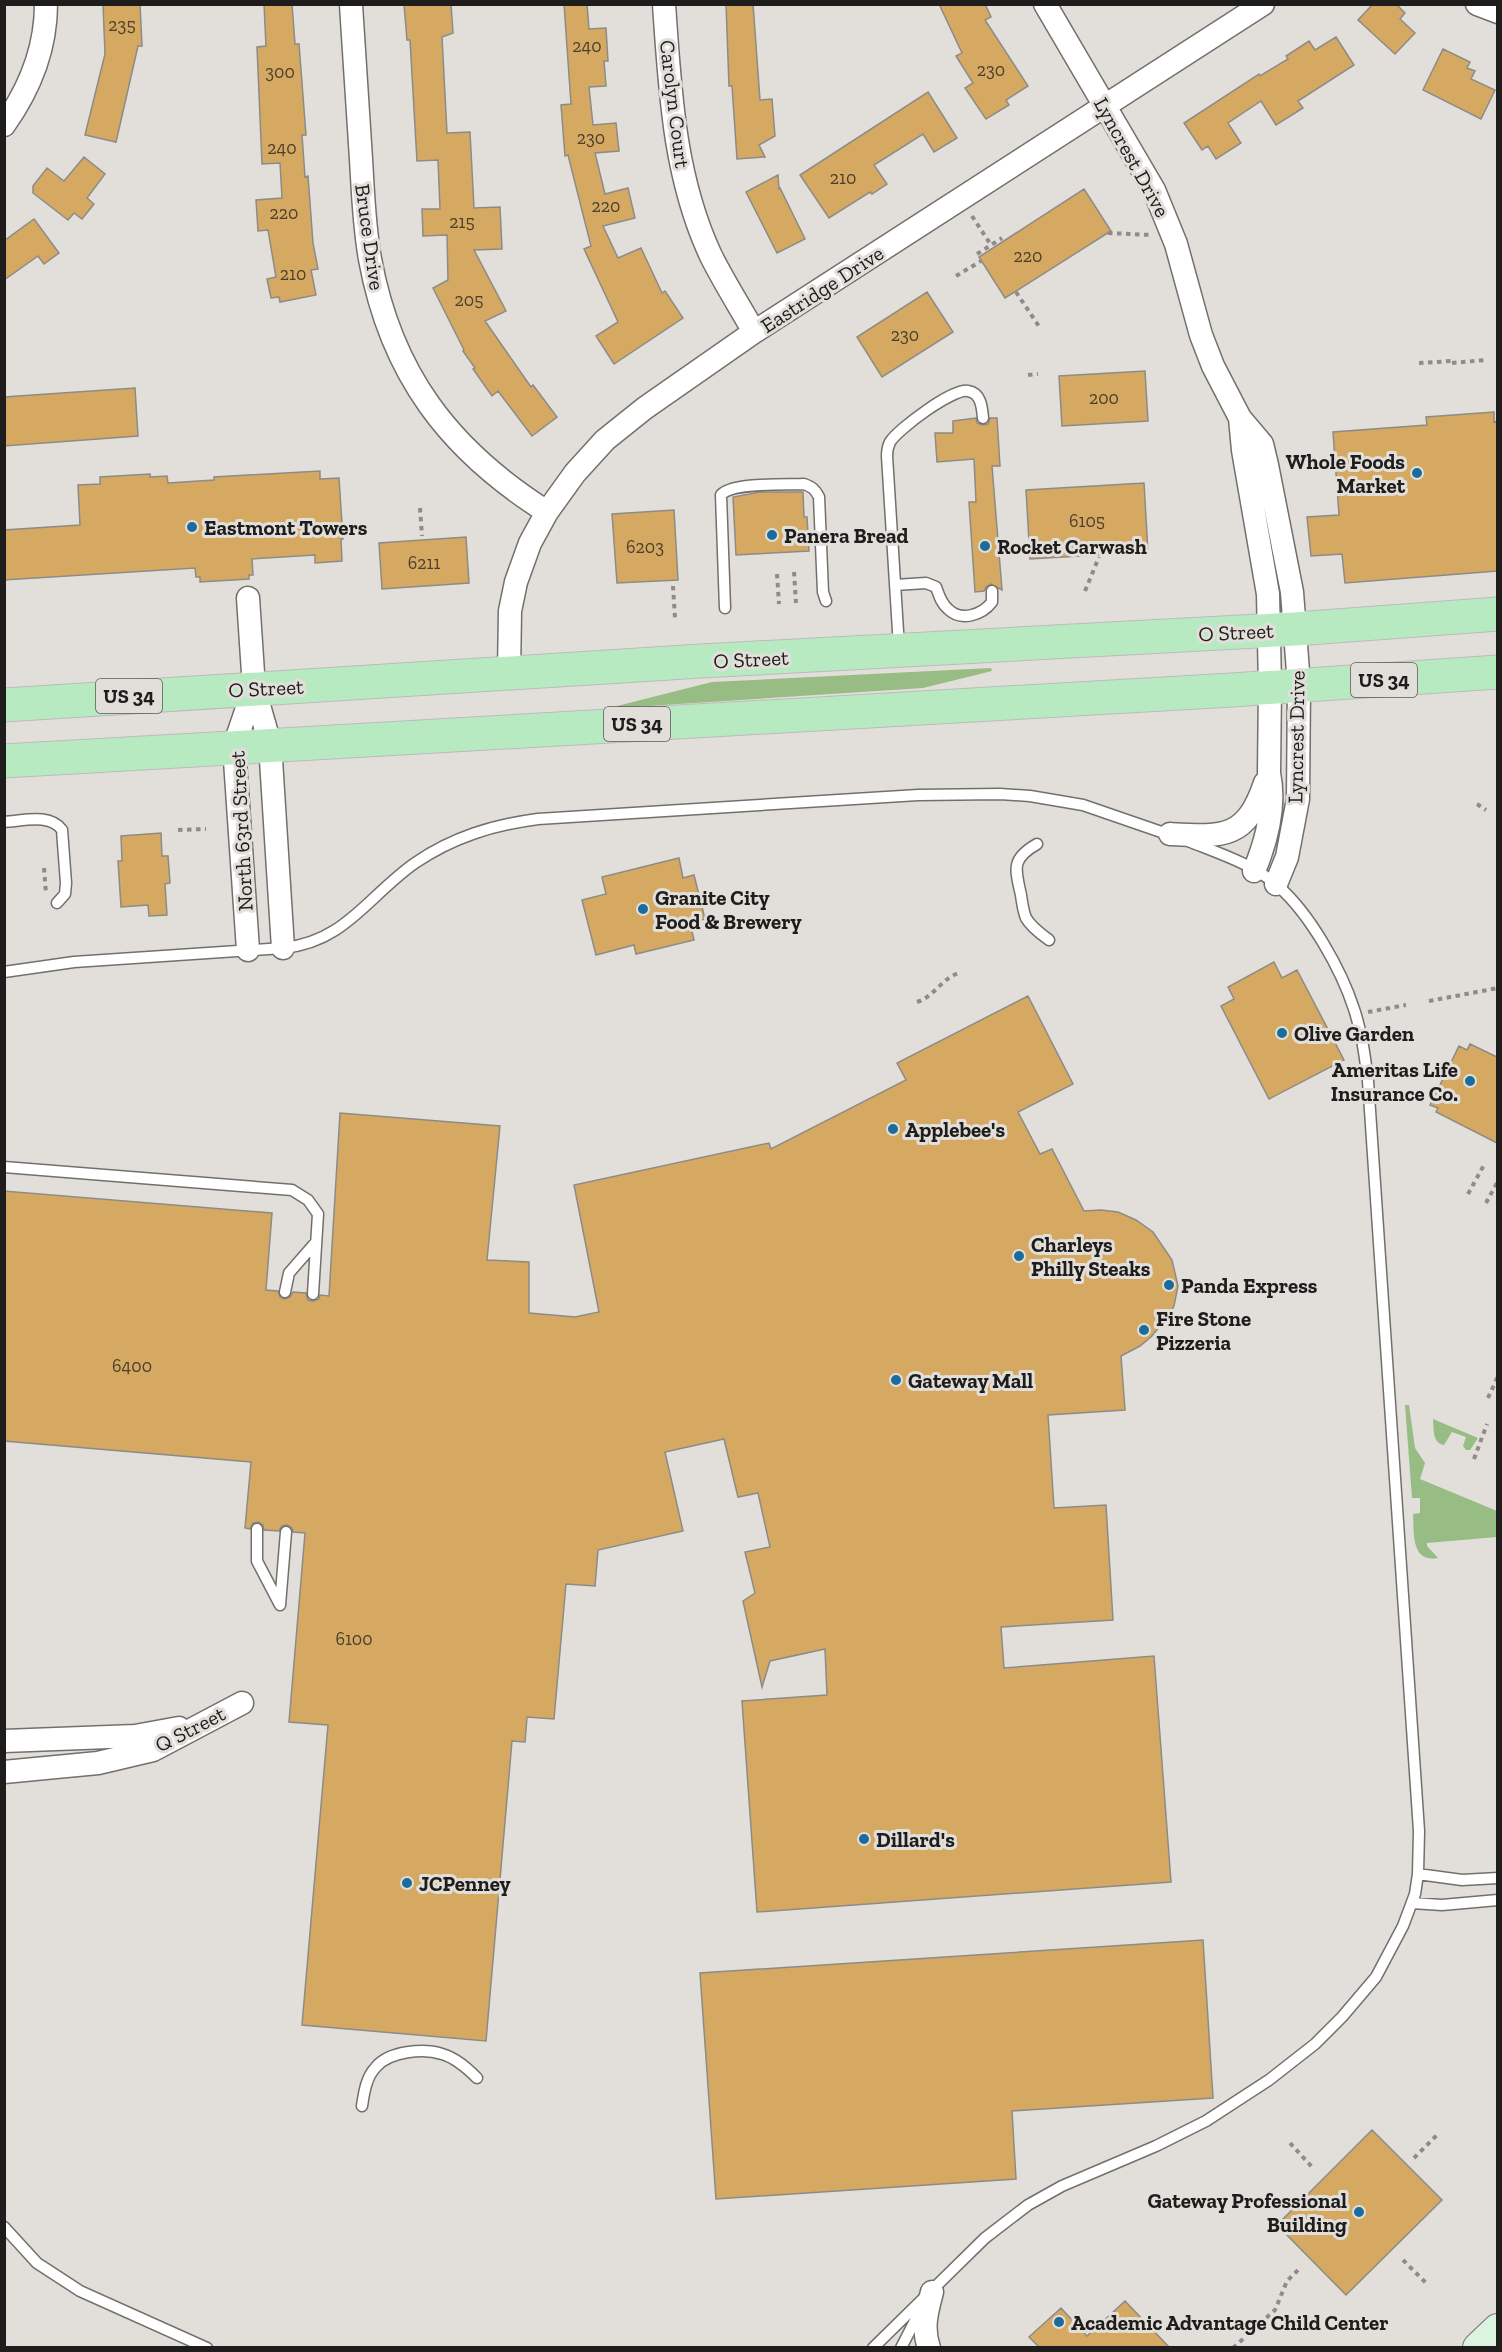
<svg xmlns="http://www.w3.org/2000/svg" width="1502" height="2352" viewBox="0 0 1502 2352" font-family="'Zilla Slab',serif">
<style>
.green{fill:#97bc84}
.building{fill:#d6a962;stroke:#8d8b87;stroke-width:1.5}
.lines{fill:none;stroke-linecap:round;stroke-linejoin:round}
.lane-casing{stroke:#72706c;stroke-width:13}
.street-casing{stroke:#72706c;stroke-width:25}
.secondary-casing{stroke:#72706c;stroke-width:34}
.primary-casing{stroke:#bcbbbb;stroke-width:35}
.path{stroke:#8e8b88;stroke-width:4;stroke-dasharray:4.5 4.5;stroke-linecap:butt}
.lane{stroke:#fff;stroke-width:10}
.street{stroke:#fff;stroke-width:22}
.secondary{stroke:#dbf4e0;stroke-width:32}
.primary{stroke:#b8eac2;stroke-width:33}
.poi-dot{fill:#1b6b9c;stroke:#e2dfdb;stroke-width:2}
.labels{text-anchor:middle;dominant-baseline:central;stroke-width:6;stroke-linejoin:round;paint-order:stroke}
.number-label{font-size:18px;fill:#4c402d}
.shield{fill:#e2dfdb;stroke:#595755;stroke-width:1.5}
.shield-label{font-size:20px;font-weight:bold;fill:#1e1d1b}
.street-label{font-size:21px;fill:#1e1d1b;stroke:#e2dfdb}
.poi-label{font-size:21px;font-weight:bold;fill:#1e1d1b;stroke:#e2dfdb;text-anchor:start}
</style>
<rect width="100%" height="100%" fill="#e2dfdb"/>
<!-- green -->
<path class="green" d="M991 668 992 671 923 688 617 708V706L712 682Z
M1405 1405H1409L1415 1448 1425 1463 1420 1479 1497 1511V1537L1427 1543V1546L1438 1558C1411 1563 1414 1533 1413 1514L1420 1513V1498H1412Z
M1433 1419 1478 1438 1470 1450H1466L1463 1446 1466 1437 1452 1432 1444 1445C1432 1443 1434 1429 1433 1419Z"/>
<!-- building -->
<path class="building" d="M103 4H140L142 46H138L116 142 85 135 105 54Z
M264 4H292L295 44H299L306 135H302L305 177 308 176 313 243 318 269 311 270 316 295 280 302 279 297 271 298 267 279 276 277 268 230 258 231 256 200 282 198 280 163 262 164 257 47 266 46Z
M404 4H451L453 33 442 37 447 133 470 132 474 208 500 207 502 249 474 250 506 311 485 321 531 387 533 385 557 417 532 436 498 391 492 396 473 369 475 368 463 351 464 350 433 288 448 280 447 235 423 236 422 209H440L438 160 417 161 410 40H407Z
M564 4H587L589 29 606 28 608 61H604L606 86 589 87 593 125 616 123 619 151 595 153 605 194 628 188 635 218 603 226 618 258 641 248 662 293 665 291 683 318 614 364 596 336 618 322 584 249 591 246 568 155 565 156 561 105 571 104Z
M726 4H753L760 100 772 99 775 136 759 145 765 157 737 159 732 86H729Z
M939 4H985L991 17 985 20 1028 86 1006 100 1009 105 986 119 965 88 973 83 956 56 962 53Z
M1373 4H1396L1405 13 1400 19 1415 33 1395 54 1358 20Z
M1336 37 1354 65 1298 101 1303 108 1276 125 1261 101 1228 123 1241 143 1216 159 1208 146 1202 150 1184 123 1259 74 1260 76 1288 59 1286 56 1309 41 1315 50Z
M1443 49 1470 62 1467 68 1475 71 1471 79 1495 90 1481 119 1423 90Z
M928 92 957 138 934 152 923 134 874 165 887 184 872 194 870 192 829 218 800 175Z
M84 157 105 174 87 198 94 204 82 219 74 213 68 220 33 193V186L47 168 64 181Z
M778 175 779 189 780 188 805 239 777 253 746 192Z
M1084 189 1111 231 1005 298 979 257Z
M34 219 59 253 44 264 38 256 4 280V241Z
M927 292 953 332 882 377 857 337Z
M1145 371 1148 421 1062 426 1059 376Z
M135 388 138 436 4 446V397Z
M1494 412V422L1497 421V571L1345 583 1342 554 1311 556 1307 517 1339 515 1333 432 1427 425 1426 417Z
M976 418 977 423 983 425 988 424 990 418H997L1000 466H992L1002 590 991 584 986 587 984 591 975 592 969 502H976L974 459 937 462 935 433H953V421Z
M320 471V479L339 478 343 539H341L342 561 315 563V555L252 559 253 575H249V579L200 582V577H196L195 568 4 580V530L80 525 78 485 100 484V477L150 474V477L167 476 168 483 214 480V477Z
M1144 483 1148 552 1030 559 1026 490Z
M760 492H803L804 517H807L809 551 736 555 733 497Z
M674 510 678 580 617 583 612 514Z
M466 537 469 583 382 589 379 543Z
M161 833 162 856H168L170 883 165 884 167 915 149 916 148 905 121 907 118 861H122L121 836Z
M679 858 683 878 694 875 705 919 690 923 694 940 636 954 634 945 596 955 582 900 606 894 602 877Z
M1274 962 1282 978 1297 970 1344 1060 1269 1099 1221 1006 1234 999 1228 987Z
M1028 996 1073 1084 1018 1112 1040 1154 1052 1149 1084 1211 1101 1210 1118 1212 1136 1220 1153 1232 1172 1260 1178 1286 1174 1306 1165 1322H1163L1152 1336 1140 1346 1121 1356 1125 1410 1048 1415 1054 1508 1106 1505 1113 1620 1001 1627 1004 1668 1154 1656 1171 1882 757 1912 742 1701 827 1695 825 1649 770 1661 762 1687 743 1601 755 1593 745 1552 770 1547 758 1493 738 1497 724 1439 665 1452 683 1531 598 1550 595 1586 566 1584 554 1719 527 1717 525 1742 512 1741 486 2041 302 2025 328 1725 289 1722 305 1533 293 1532 292 1528 287 1525 282 1526 279 1531 264 1530 263 1525 258 1522 253 1523 250 1529 245 1528 251 1462 4 1441V1191L272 1213 266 1290 278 1291 280 1297 284 1299 290 1297 293 1292 306 1293 308 1300 313 1301 319 1299 320 1295 329 1296 340 1113 500 1126 487 1260 529 1262V1313L575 1317 599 1312 574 1185 769 1143 771 1149 906 1080 897 1063Z
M1470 1044 1497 1057V1143L1436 1112 1438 1108 1430 1105 1459 1046 1467 1050Z
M1203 1940 1213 2098 1012 2111 1016 2179 716 2199 700 1973Z
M1372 2130 1442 2200 1346 2295 1277 2225Z
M1125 2301 1170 2348H1040L1029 2337 1061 2308 1087 2336Z"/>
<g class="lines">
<defs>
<path id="lane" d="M895 585 926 583 936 587C939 595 941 603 948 609 961 622 982 615 992 602V591
M725 608 721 495C732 482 786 485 804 484 812 487 815 489 819 497L823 592 826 601
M899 647 887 456C887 451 888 446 890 442 898 429 953 388 968 391 981 393 982 407 983 418
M4 822C23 821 50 813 62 830L66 883 65 894 57 903
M1037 844C1011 859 1015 868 1021 895 1022 902 1023 911 1026 918 1031 927 1041 934 1049 940
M4 972 74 962 283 948C345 942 368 896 415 863 453 837 493 825 538 819L918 795 1000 794 1030 796 1083 805 1173 836
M4 1167 292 1190 308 1200 318 1214 313 1294
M285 1292 289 1273 316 1242
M257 1529V1561L280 1605
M280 1605 286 1532
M1418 1874 1462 1880 1498 1878
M1412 1903 1442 1905 1498 1900
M362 2106C364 2093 366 2077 376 2067 389 2051 424 2048 442 2054 456 2058 467 2068 477 2078
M4 2227 37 2263 80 2291 207 2348
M873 2348 985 2238 1028 2205 1062 2186 1156 2146 1206 2121 1269 2080 1315 2044 1342 2017 1376 1977 1403 1926 1415 1894 1418 1874 1419 1831 1368 1081C1365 1057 1362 1033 1354 1009 1341 969 1310 914 1278 886 1253 864 1218 853 1188 841
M901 2348 922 2307"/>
<path id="street" d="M351 4C354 56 358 108 361 159 363 192 364 226 370 259 391 374 449 450 547 512
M664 4C670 91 674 177 711 256 724 282 740 307 754 332
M1045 4 1154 190 1176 244 1201 335 1213 366 1240 418 1262 444 1267 465 1292 592 1299 685 1298 799 1287 857 1276 884
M1477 4 1498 12
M4 125C29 90 46 48 46 4
M1240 418 1243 450 1268 594 1270 687 1269 773C1276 806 1267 840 1254 871
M248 598 254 688 270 744 283 948
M509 673 510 611 516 582 530 543 547 512 575 473 605 440 645 408 754 332 1263 4
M1170 834C1224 837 1246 839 1265 783
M248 950 234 746 254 688
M4 1741 135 1736 179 1728
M4 1772 98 1763 153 1750 242 1703
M929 2348C922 2328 927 2311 932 2292"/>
<path id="secondary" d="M1479 2348 1498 2330"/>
<path id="primary" d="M4 705 701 661 1295 629 1498 614
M4 761 1232 690 1498 672"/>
</defs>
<!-- lane casing -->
<use href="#lane" class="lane-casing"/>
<!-- street casing -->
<use href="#street" class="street-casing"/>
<!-- secondary casing -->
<use href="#secondary" class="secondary-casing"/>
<!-- primary casing -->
<use href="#primary" class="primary-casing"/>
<!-- path -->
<path class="path" d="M972 216 991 245
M1108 233 1152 235
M977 254 1002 238
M956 276 981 261
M1016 292 1040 328
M1419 363 1452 361
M1452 363 1485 360
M1028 375 1038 374
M420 508 422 536
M794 572 796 603
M777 574 779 604
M673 586 675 618
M1085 591 1099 557
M1477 804 1486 810
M178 830 206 829
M44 868 46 894
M1429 1001 1498 988
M917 1002C934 997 942 978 959 973
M1368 1012 1406 1005
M1468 1194 1484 1165
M1486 1203 1498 1181
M1488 1398 1498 1376
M1474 1459 1487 1424
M1290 2143 1312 2167
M1414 2158 1438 2134
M1403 2260 1428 2285
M1233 2348 1275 2310 1287 2281 1301 2267"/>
<!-- lane -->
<use href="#lane" class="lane"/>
<!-- street -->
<use href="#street" class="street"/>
<!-- secondary -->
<use href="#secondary" class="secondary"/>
<!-- primary -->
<use href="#primary" class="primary"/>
</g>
<!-- markers -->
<g class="poi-dot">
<circle cx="1417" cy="473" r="6"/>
<circle cx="192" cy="527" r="6"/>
<circle cx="772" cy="535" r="6"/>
<circle cx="985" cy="546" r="6"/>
<circle cx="643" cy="909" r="6"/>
<circle cx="1282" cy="1033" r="6"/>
<circle cx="1470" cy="1081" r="6"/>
<circle cx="893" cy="1129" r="6"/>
<circle cx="1019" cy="1256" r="6"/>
<circle cx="1169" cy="1285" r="6"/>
<circle cx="1144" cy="1330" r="6"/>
<circle cx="896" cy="1380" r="6"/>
<circle cx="864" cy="1839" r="6"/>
<circle cx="407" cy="1883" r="6"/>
<circle cx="1359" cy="2212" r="6"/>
<circle cx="1059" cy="2322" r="6"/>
</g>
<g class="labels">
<!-- number labels -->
<g class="number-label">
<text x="122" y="25">235</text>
<text x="587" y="46">240</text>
<text x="991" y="70">230</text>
<text x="280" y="72">300</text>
<text x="591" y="138">230</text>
<text x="282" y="148">240</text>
<text x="843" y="178">210</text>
<text x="606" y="206">220</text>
<text x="284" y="213">220</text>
<text x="462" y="222">215</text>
<text x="1028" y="256">220</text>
<text x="293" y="274">210</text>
<text x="469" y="300">205</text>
<text x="905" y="335">230</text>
<text x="1104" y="398">200</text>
<text x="1087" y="521">6105</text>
<text x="645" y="547">6203</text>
<text x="424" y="563">6211</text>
<text x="132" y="1366">6400</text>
<text x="354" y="1639">6100</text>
</g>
<!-- shield labels -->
<g class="shield">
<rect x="1351" y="663" width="66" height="34" rx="4.5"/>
<rect x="96" y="679" width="66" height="34" rx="4.5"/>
<rect x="604" y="707" width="66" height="34" rx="4.5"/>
</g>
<g class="shield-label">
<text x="1384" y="680">US 34</text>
<text x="129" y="696">US 34</text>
<text x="637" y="724">US 34</text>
</g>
<!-- street labels -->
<g class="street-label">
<text transform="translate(675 104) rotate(83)">Carolyn Court</text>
<text transform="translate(1132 157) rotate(61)">Lyncrest Drive</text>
<text transform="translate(370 237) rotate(82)">Bruce Drive</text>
<text transform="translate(822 289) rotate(-33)">Eastridge Drive</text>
<text transform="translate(1236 632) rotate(-3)">O Street</text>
<text transform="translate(751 659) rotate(-3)">O Street</text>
<text transform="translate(266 688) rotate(-3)">O Street</text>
<text transform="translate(1296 737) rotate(-89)">Lyncrest Drive</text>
<text transform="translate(241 831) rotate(-93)">North 63rd Street</text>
<text transform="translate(190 1729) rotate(-27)">Q Street</text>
</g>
<!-- poi labels -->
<g class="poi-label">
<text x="1405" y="461" text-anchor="end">Whole Foods<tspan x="1405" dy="24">Market</tspan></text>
<text x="204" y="527">Eastmont Towers</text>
<text x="784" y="535">Panera Bread</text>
<text x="997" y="546">Rocket Carwash</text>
<text x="655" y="897">Granite City<tspan x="655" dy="24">Food &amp; Brewery</tspan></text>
<text x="1294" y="1033">Olive Garden</text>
<text x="1458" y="1069" text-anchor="end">Ameritas Life<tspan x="1458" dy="24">Insurance Co.</tspan></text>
<text x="905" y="1129">Applebee's</text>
<text x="1031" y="1244">Charleys<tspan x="1031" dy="24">Philly Steaks</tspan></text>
<text x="1181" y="1285">Panda Express</text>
<text x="1156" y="1318">Fire Stone<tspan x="1156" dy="24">Pizzeria</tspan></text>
<text x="908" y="1380">Gateway Mall</text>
<text x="876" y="1839">Dillard's</text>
<text x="419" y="1883">JCPenney</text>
<text x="1347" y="2200" text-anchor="end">Gateway Professional<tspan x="1347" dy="24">Building</tspan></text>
<text x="1071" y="2322">Academic Advantage Child Center</text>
</g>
</g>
<!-- border -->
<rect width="1502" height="2352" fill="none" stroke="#1e1d1b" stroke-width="12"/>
</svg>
